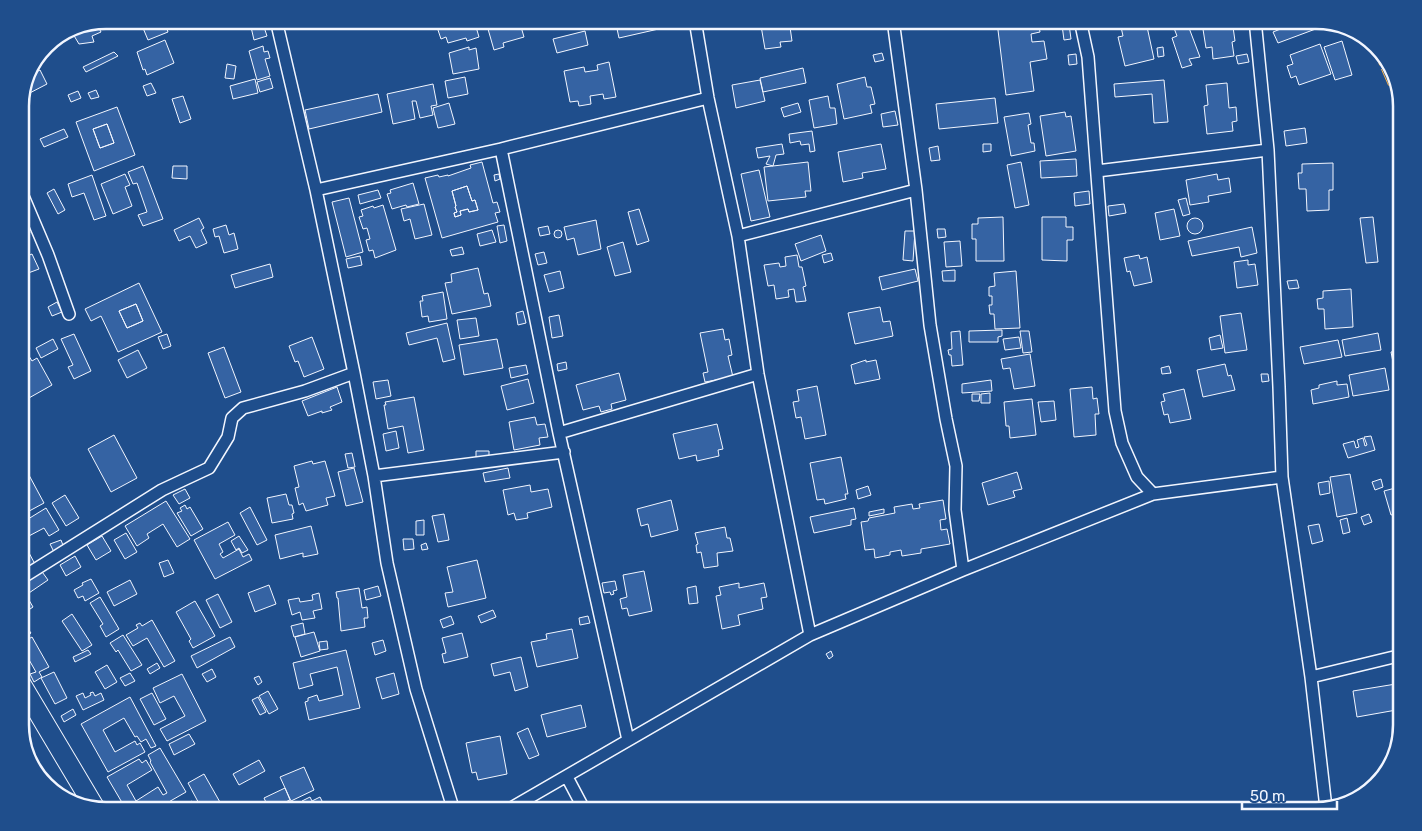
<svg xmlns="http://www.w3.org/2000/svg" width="1422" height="831" viewBox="0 0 1422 831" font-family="Rubik,sans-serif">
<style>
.building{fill:#3563a3;stroke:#f2f6ff;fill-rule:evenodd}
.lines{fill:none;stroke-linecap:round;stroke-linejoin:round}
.minor-casing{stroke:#f2f6ff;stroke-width:14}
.trunk-casing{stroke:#f2f6ff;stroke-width:21}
.minor{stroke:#1f4e8c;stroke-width:11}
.trunk{stroke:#1f4e8c;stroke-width:19}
.power{stroke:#ffb74d;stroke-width:1;stroke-dasharray:18 4 2.5 4;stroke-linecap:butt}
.rim{fill:none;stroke:#f2f6ff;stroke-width:2.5}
</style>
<rect width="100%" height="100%" fill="#1f4e8c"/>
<!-- building -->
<path class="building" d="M150 20H164L168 32 148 40 143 28 151 25Z
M430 20H474L479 37 467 41 466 38 448 43 446 37 441 39 437 27 432 28Z
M519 20 524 37 503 43 504 47 494 50 488 29 496 27 495 25Z
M635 20H662L663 28 619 38 616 24Z
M760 20H789L792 41 780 42 781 47 765 49Z
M1014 20H1038L1040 32 1031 34 1032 42 1044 41 1047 59 1030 62 1034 91 1006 95 997 22Z
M1097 20H1104V25L1097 24Z
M1171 20H1186L1200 57 1189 59 1192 65 1182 68 1172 38 1177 36Z
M1205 20H1232L1235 41 1232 42 1234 56 1213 59 1212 47 1206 48 1202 23 1206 22Z
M1303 20H1316L1329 24 1278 43 1273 32Z
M1146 22 1154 59 1125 66 1118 37 1123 36 1121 27Z
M93 23 95 27 98 26 101 32 92 36 94 42 79 44 70 29 73 26Z
M263 24 267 36 254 40 251 27Z
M1069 24 1071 39 1064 40 1062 25Z
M585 31 588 45 557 53 553 39Z
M165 40 174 63 147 75 145 69 143 70 137 52Z
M1342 41 1352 75 1335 80 1324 47Z
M1320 44 1331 74 1299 85 1296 76 1291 78 1287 66 1293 64 1290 55Z
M263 46 264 52 268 51 270 58 265 59 270 76 257 80 249 51Z
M469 47V50L476 48 479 69 453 74 449 53Z
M1163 47 1164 56 1158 57 1157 48Z
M114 52 118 56 86 72 83 67Z
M882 53 884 60 875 62 873 55Z
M1076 54 1077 64 1069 65 1068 55Z
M1247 54 1249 62 1238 64 1236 56Z
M609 62 616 97 604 99 603 94 590 96 591 104 579 106 578 101 570 102 564 71 584 67 585 72 598 70 597 65Z
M227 64 236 66 234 79 225 78Z
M803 68 806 83 763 92 760 78Z
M40 70 47 84 22 97 32 74Z
M465 77 468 94 448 98 445 81Z
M865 77 867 87H871L875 104 870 105 872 113 844 119 837 84Z
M270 78 273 88 260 92 257 82Z
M255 79 258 93 233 99 230 86Z
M760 80 765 101 736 108 732 85Z
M1164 80 1168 122 1154 123 1152 94 1115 97 1114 84Z
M151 83 156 93 147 96 143 86Z
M1227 83 1229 108 1236 107 1237 121 1232 122 1233 131 1207 134 1204 106 1208 105 1206 85Z
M433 84 437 105 431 106 433 115 420 118 416 101H412L415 119 393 124 387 94Z
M96 90 99 97 91 99 88 93Z
M78 91 81 98 71 102 68 95Z
M378 94 382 112 309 129 305 110Z
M183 96 191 119 180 123 172 99Z
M828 96 830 108H835L837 124 814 128 809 100Z
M995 98 998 123 939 129 936 104Z
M449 103 455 124 438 128 433 108Z
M798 103 801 112 784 117 781 108Z
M117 107 135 155 94 171 76 122ZM107 124 114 143 100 148 93 129Z
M895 111 898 125 883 127 881 114Z
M1065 112 1066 117 1071 116 1076 151 1046 156 1040 116Z
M1029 113 1031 124 1028 125 1031 143H1034L1035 151 1011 156 1004 117Z
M107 124 114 143 100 148 93 129Z
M1305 128 1307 143 1286 146 1284 131Z
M64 129 68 137 44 147 40 139Z
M812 131 815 151 810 152 809 144 801 145 800 141 790 143 789 134Z
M782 144 784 154 776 155 773 166 766 164 770 156 758 158 756 148Z
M881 144 886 169 862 173 863 178 843 182 838 152Z
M983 144H991V151L983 152Z
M938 146 940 160 931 161 929 148Z
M1076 159 1077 176 1041 178 1040 161Z
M482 162 493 203 497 202 500 212 495 213 498 222 442 238 425 178 438 175 439 177 448 175V176L471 168 470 165ZM467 186 472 201 475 200 478 210 469 212 468 209 460 211 461 215 455 217 454 213 457 212 455 207 456 206 452 191Z
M808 162 811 191H805L806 197 768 201 764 167Z
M1021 162 1029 205 1015 208 1007 165Z
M1333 163V190H1329V210L1307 211 1306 189H1299L1298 173H1302V164Z
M143 166 163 219 143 226 138 215 147 212 137 183 133 184 128 172Z
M173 166H187V179L172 178Z
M759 170 770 217 751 221 741 174Z
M125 174 130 185 125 187 132 206 113 214 101 184Z
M499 174 500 179 495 181 494 175Z
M1217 174 1218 180 1229 178 1231 192 1208 196 1209 202 1190 205 1186 180Z
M92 175 106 216 94 220 84 193 72 197 68 184Z
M413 183 419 204 407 207 406 205 392 209 387 194 391 193 390 190Z
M467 186 472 201 475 200 478 210 469 212 468 209 460 211 461 215 455 217 454 213 457 212 455 207 456 206 452 191Z
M54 189 65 210 58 214 47 193Z
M378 190 381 198 360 204 358 195Z
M1089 191 1090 204 1075 206 1074 193Z
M349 198 363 252 346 257 332 202Z
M1186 198 1190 214 1183 216 1178 200Z
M424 204 432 235 415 239 410 219 404 221 401 209Z
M1124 204 1126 213 1109 216 1108 206Z
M383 205 396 250 375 258 373 250 369 251 366 240 370 239 367 228 363 229 359 217 363 216 361 210 373 206 374 208Z
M639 209 649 241 637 245 628 212Z
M1174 209 1180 236 1160 240 1155 213Z
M20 211 30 233 20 237Z
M1003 217 1004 261H976V239H972V224H978V218Z
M1042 217H1066V227H1073V240H1067V261L1042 260Z
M1373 217 1378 262 1366 263 1360 218Z
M1187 226a8 8 0 1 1 16 0a8 8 0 1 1-16 0Z
M199 218 204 228 201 230 207 243 196 248 190 236 179 241 174 230Z
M596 220 601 249 578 255 574 238 567 240 564 227Z
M226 225 229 235 234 233 238 249 224 253 219 236 215 237 213 229Z
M504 225 507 241 500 243 497 226Z
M548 226 550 234 540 236 538 228Z
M1252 227 1257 253 1241 257 1239 247 1192 256 1188 241Z
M937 229H945L946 237 938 238Z
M554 234a4 4 0 1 1 8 0a4 4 0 1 1-8 0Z
M492 230 496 242 480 246 477 234Z
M905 231H915L913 261 903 260Z
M821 235 826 251 801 261 795 244Z
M960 241 962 266 946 267 944 242Z
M623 242 631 272 615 276 607 247Z
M462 247 464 254 452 256 450 250Z
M544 252 547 263 538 265 535 254Z
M831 253 833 260 824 263 822 255Z
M32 254 39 269 20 276V259Z
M797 255 799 267H802L806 286 803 287 806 301 796 302 794 289 788 290 789 297 776 299 774 285 768 286 764 265 779 263 780 267 786 266 785 257Z
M1139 255 1140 259 1147 257 1152 282 1134 286 1130 271 1127 272 1124 258Z
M360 256 362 265 348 268 346 259Z
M1248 260V265L1255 264 1258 285 1237 288 1234 262Z
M270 264 273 277 235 288 231 275Z
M478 268 484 294 488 293 491 306 452 314 445 283 452 282 451 274Z
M915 269 918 281 882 290 879 277Z
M955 270V281H943L942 271Z
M560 271 564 288 549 292 544 275Z
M1016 271 1020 328 995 329 994 314H990L989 305H992V296H989V287L995 286 994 273Z
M1297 280 1299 288 1289 289 1287 281Z
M139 283 162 332 118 352 101 316 91 321 85 309ZM136 304 143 321 127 328 119 311Z
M1351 289 1353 327 1325 329 1324 309H1318L1317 299 1323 298V291Z
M443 292 447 319 429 322 428 316 422 317 420 301H423L422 296Z
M57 302 62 312 52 316 48 307Z
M136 304 143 321 127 328 119 311Z
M880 307 883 322 890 321 893 336 855 344 848 313Z
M523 311 526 323 518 325 516 313Z
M1241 313 1247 350 1225 353 1220 316Z
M559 315 563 336 552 338 549 317Z
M476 318 479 336 460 339 457 320Z
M447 323 455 359 443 362 437 338 409 345 406 333Z
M723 329 725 340 729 339 732 355 728 356 733 377 705 382 703 373 708 372 700 333Z
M1002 330V336L998 337V342H969V331Z
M960 331 963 365 952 366 951 355H949L948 350 952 349 951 332Z
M1020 331H1029L1032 352 1023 353Z
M1378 333 1381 350 1345 356 1342 340Z
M74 334 91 371 74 379 68 367 73 365 61 339Z
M167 334 171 346 163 349 158 337Z
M1220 335 1223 348 1211 350 1209 338Z
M312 337 324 369 304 377 298 361 295 362 289 346Z
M1019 337 1021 348 1005 350 1003 339Z
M53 339 58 349 41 358 36 348Z
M497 339 503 368 464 375 459 345Z
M1338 340 1342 357 1304 364 1300 347Z
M1402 344V386H1400L1395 362H1393L1391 352 1395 351 1394 345Z
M224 347 241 392 225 398 208 353Z
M138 350 147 368 127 378 118 360Z
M27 353 32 361 37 358 52 385 20 403V387L24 385 20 379V357Z
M1030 354 1035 386 1014 389 1010 368 1003 369 1001 359Z
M866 360V362L876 360 880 379 855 384 851 365Z
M566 362 567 369 558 371 557 364Z
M1225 364 1228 376 1231 375 1235 390 1203 397 1197 370Z
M526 365 528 374 511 378 509 368Z
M1169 366 1171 373 1162 374 1161 368Z
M1385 368 1389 390 1353 396 1349 375Z
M619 373 626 400 611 404 612 409 601 412 599 406 583 410 576 385Z
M1261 374H1268L1269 381 1262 382Z
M528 379 534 403 507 410 501 386Z
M388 380 391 396 376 399 373 382Z
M991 380 992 391 962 393V384Z
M1337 381V385L1347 384 1349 397 1313 404 1311 390 1319 388V385Z
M817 386 826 435 805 439 801 417 796 418 793 402 799 401 797 390Z
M337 387 342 402 330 407 332 410 322 413V411L308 416 302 401Z
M1092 387 1093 399 1097 398 1099 414H1095L1096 435 1074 437 1070 389Z
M1184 389 1191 419 1170 423 1168 414 1164 415 1161 402 1165 401 1163 394Z
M990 393V403H981V394Z
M972 394H980L979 401H972Z
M414 397 424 450 408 453 403 426 388 429 384 405H386L385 402Z
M1032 399 1036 435 1010 438 1009 426H1006L1004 402Z
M1054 401 1056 420 1041 422 1038 402Z
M535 417 537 425 545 424 548 437 539 438 540 445 514 450 509 422Z
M717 424 723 449 718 450 719 456 697 461 696 455 679 459 673 434Z
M396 431 399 448 386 451 383 434Z
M114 435 137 478 111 492 88 449Z
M1371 436 1375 450 1348 458 1343 444 1354 441 1356 448 1359 447 1357 440 1363 438 1365 446 1367 445 1364 437Z
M476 451H489V458H476Z
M352 453 355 467 348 468 345 454Z
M841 457 848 494H845L846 499 825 504 824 499 817 500 810 463Z
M312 461 313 464 325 461 335 496 326 498 328 505 306 511 303 503 299 505 295 488 299 487 294 466Z
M23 464 44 503 20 516V500L26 497 20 487V465Z
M354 468 363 502 346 506 338 472Z
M508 468 510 478 485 482 483 473Z
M1017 472 1022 489 1013 491 1015 497 988 505 982 483Z
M1350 474 1357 513 1337 517 1330 477Z
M1402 474V512L1391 515 1384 491 1399 487 1396 476Z
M1381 479 1383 487 1375 490 1372 482Z
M1329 481 1330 493 1320 495 1318 483Z
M530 485 531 492 548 489 552 507 527 513 528 518 516 520 514 513 508 515 503 490Z
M868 486 871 495 858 499 856 490Z
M20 487 26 497 20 500Z
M185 489 190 498 179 504 173 495Z
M286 494 289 505H292L294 513 292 514 293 519 272 523 267 498Z
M65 495 79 518 66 526 52 503Z
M671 500 678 530 651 537 648 524 641 526 637 509Z
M943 500 946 519 940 520 941 530 947 529 950 544 921 549V553L902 556 901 550 890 552V555L875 558 874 549 865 550 861 522 868 521 869 518 895 513 894 507 912 504 913 509 920 508 919 504Z
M166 501 190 539 177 547 163 524 147 534 149 538 137 546 125 526Z
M185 505 187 509 190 507 203 529 191 536 177 513 182 511 180 508Z
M250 507 267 540 257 545 240 513Z
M46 508 59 530 49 536 44 528 27 537 20 524Z
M854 508 856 519 851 520V525L814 533 810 517Z
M884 509V513L869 516V512Z
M444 514 449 540 438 542 432 516Z
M1369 514 1372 522 1364 525 1361 517Z
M1347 518 1350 532 1343 534 1340 520Z
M424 520V535H416V521Z
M228 522 235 535 219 544 223 552 220 554 223 558 239 549 243 557 249 554 252 560 215 579 194 540Z
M1319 524 1323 541 1312 544 1308 526Z
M311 526 318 554 303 557V553L280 559 275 535Z
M725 527 727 538H730L733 551 717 553 718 566 704 568 701 552 697 553 696 545 698 544 695 533Z
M126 533 137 552 125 559 114 540Z
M20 536 36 566 20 574Z
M102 536 111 551 96 560 87 545Z
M239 536 248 550 242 553 239 548 236 550 231 541Z
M403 539H413L414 549 404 550Z
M61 540 64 548 54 552 50 544Z
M426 543 428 549 422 550 421 545Z
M75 556 81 567 66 576 60 565Z
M168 560 174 573 164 577 159 563Z
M477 560 486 598 448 607 445 593 453 592 447 567Z
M40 569 48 580 26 595 33 607 21 615 20 582Z
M644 571 652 611 629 616 627 608 622 609 620 599 627 597 623 575Z
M91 579 99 593 85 601 83 596 78 598 74 590 83 585 82 583Z
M130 580 137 594 114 606 107 592Z
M615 581 617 590 613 591 614 594 611 595 610 592 604 593 602 583Z
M739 583V588L764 583 767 597 761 598 763 609 738 615 740 625 722 629 716 596 721 595 719 587Z
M269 585 276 604 255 612 248 593Z
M378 586 381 596 366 600 364 590Z
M696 586 698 603 689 604 687 588Z
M359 588 362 608 367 607 368 618H364L365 627 341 631 338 598H337L336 592Z
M319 593 322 609 313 611 315 618 302 620 300 612 292 615 288 600 299 598 300 602 313 600 312 595Z
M218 594 232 622 220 628 206 600Z
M100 597 119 629 106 637 100 626 103 624 90 603Z
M195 601 215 636 193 648 189 641 191 639 176 612Z
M493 610 496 617 481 623 478 616Z
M72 614 92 645 82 651 62 621Z
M451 616 454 624 443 628 440 620Z
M588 616 590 623 580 625 579 618Z
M152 620 175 661 164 667 147 638 133 646 126 635 138 628 136 625 140 623 142 626Z
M22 621 31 633 20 641V622Z
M303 623 305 634 294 637 291 626Z
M572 629 578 658 537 667 531 642 547 639 546 634Z
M314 632 320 651 301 657 295 637Z
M462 633 468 657 444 663 442 654 446 653 442 638Z
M123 635 142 665 131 671 118 650 116 652 110 643Z
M32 637 49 667 39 672 42 677 34 682 30 674 36 672 28 658 24 661 20 654V644Z
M230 637 235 647 197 668 191 656Z
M383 640 386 651 375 655 372 643Z
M327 641 328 649 320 650 319 642Z
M88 650 91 654 75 662 73 657Z
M346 650 360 708 309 720 305 702 308 701V698L317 695 319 701 343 695 337 667 310 674 313 685 299 689 293 663Z
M831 651 833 656 829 659 826 654Z
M521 657 528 687 515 691 510 672 494 676 491 664Z
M157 663 160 668 150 674 147 669Z
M107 665 117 682 105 689 95 672Z
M212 669 216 677 207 682 202 674Z
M54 672 67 698 55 704 41 678Z
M130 673 135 681 125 686 120 678Z
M394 673 399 694 382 699 376 678Z
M182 674 206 721 167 741 160 729 185 716 174 696 160 703 153 688Z
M259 676 262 682 258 685 254 678Z
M1402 683V709L1357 717 1353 691Z
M268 691 278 709 269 714 259 696Z
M93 692 95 696 101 693 104 700 83 710 76 696 83 693 85 698 91 695 90 693Z
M152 693 166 719 154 725 140 699Z
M130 697 156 746 151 748 146 739 141 742 137 736 135 737 124 718 103 730 115 752 135 741 137 745 140 743 145 752 108 772 81 724Z
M258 697 266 712 260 715 252 700Z
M581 705 586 727 547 737 541 715Z
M73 709 76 715 64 722 61 716Z
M528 728 539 755 529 759 517 733Z
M189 734 195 744 174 755 169 744Z
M500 736 507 774 478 780 476 772 472 773 466 743Z
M160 748 186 792 153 811H127L107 777 139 759 142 763 146 760 152 770 127 785 136 801 158 787 163 795 167 793 150 762 151 761 148 755Z
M259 760 265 771 239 785 233 774Z
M304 767 314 790 291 801 280 777Z
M204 774 225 811H203L188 783Z
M285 788 290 800 269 809 264 798Z
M310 797 312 801 320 797 324 805 312 811H306L302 801Z
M192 801 198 811H175Z"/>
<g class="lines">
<defs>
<path id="minor" d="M276 20 316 190 354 373 374 476 387 563 416 689 454 811
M695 20 708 98 738 236 758 374 810 635
M893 20 916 190 930 325 946 419 956 466 955 510 963 570
M1080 20 1088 57 1115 411 1122 443 1137 477 1153 494
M1255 20 1268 150 1279 387 1282 477 1311 677 1326 808
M277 25 297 20
M501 149 708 98
M1097 171 1268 150
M20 189 48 255 69 314
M316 190 501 149 559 433 628 740
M738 236 916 190
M559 433 758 374
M374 476 564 452
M20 579 162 490 209 468 228 437 232 418 243 408 305 391 354 373
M1311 677 1402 655
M567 777 585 811
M506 811 810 635 963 570 1153 494 1282 477"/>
<path id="trunk" d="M20 682 95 808"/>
</defs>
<!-- minor casing -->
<use href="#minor" class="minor-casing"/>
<!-- trunk casing -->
<use href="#trunk" class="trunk-casing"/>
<!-- minor -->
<use href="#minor" class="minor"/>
<!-- trunk -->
<use href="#trunk" class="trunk"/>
<!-- power -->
<path class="power" d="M1370 43 1402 116"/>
</g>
<!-- crop -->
<path d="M0 0H1422V831H0ZM106 29H1316A77 77 0 0 1 1393 106V725A77 77 0 0 1 1316 802H106A77 77 0 0 1 29 725V106A77 77 0 0 1 106 29Z" fill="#1f4e8c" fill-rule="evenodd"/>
<path class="rim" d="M106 29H1316A77 77 0 0 1 1393 106V725A77 77 0 0 1 1316 802H106A77 77 0 0 1 29 725V106A77 77 0 0 1 106 29Z"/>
<!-- scale -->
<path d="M1242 801v8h95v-8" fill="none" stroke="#f2f6ff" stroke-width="2.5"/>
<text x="1250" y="801" font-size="15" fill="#f2f6ff" stroke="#1f4e8c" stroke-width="4" paint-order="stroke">50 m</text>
</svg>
